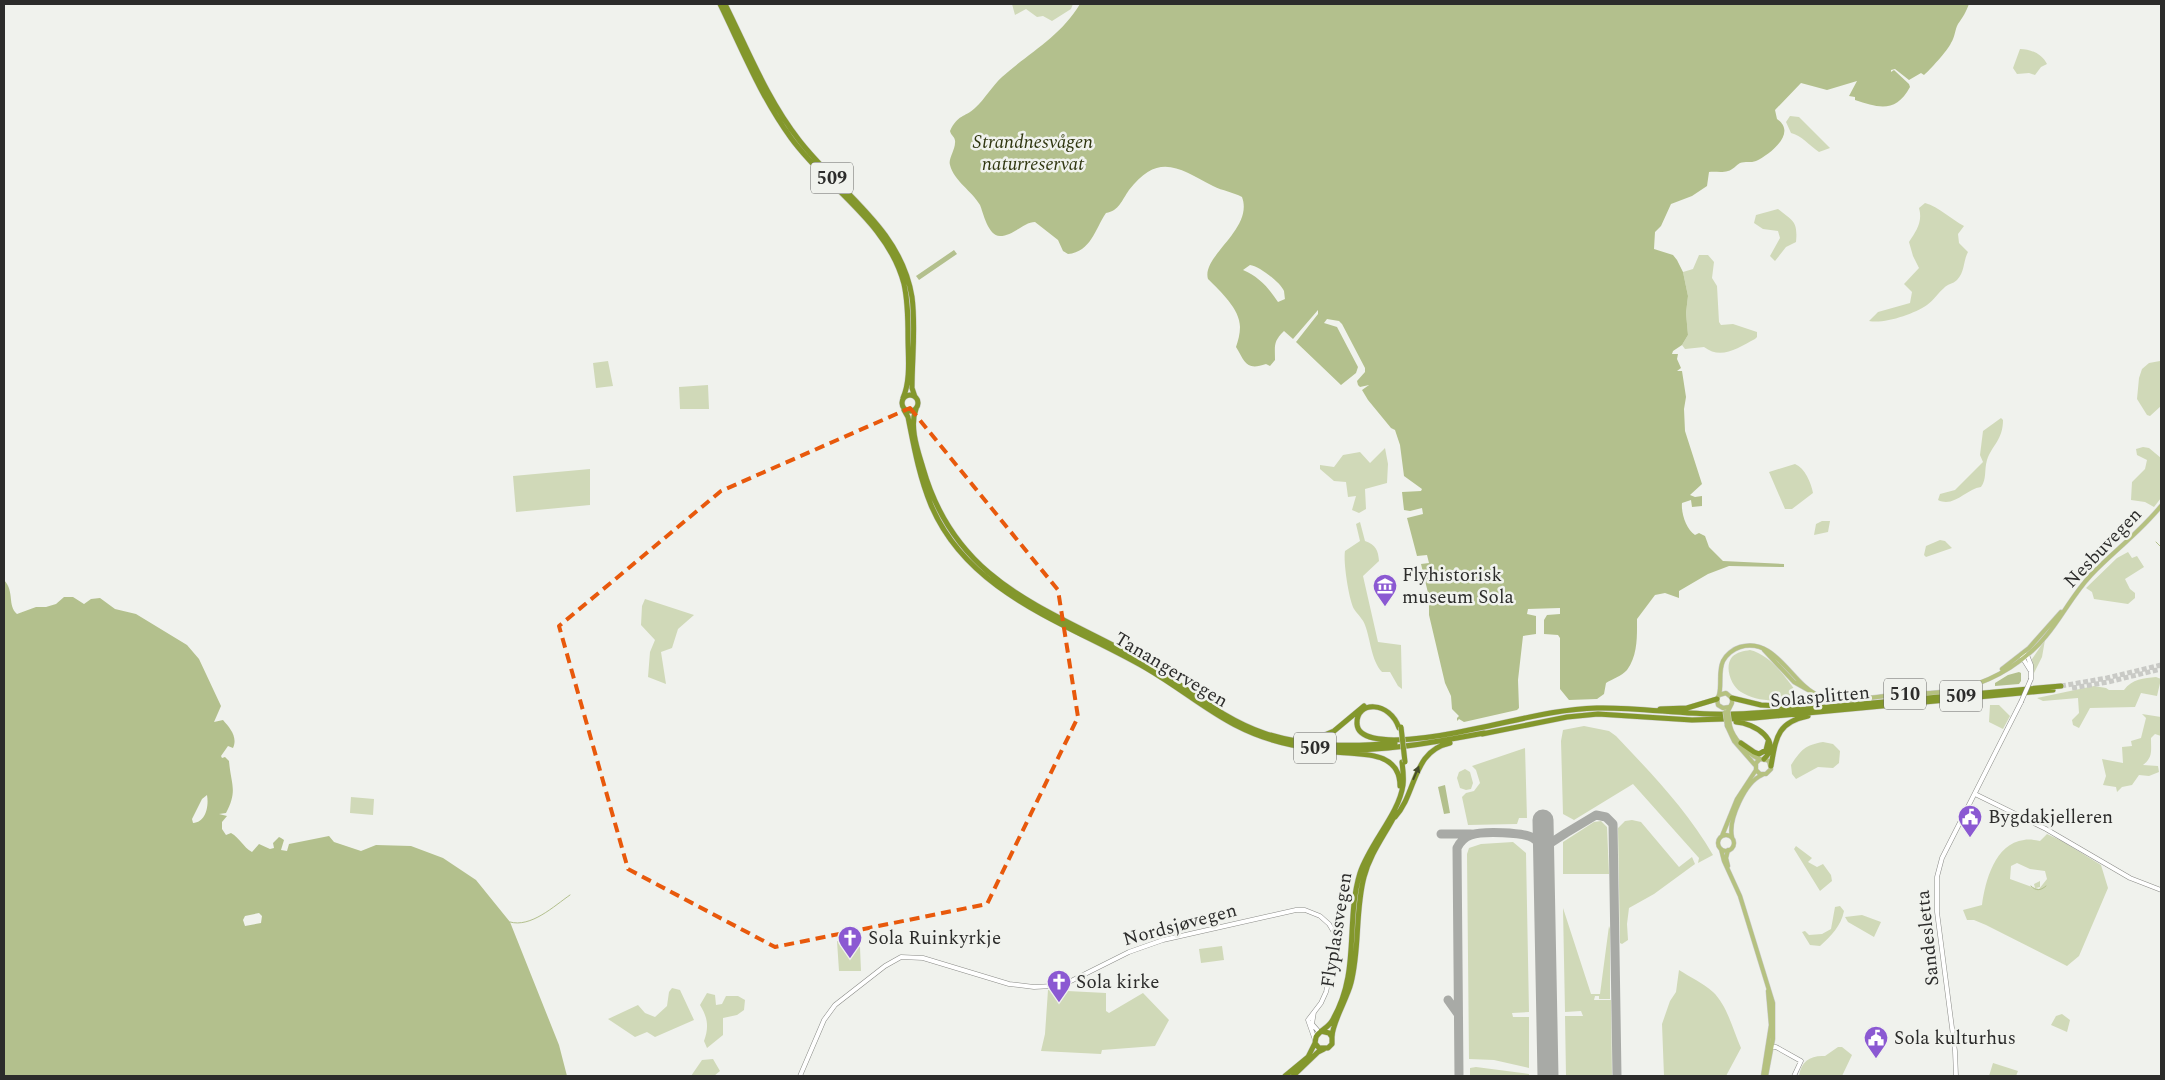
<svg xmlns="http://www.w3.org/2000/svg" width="2165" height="1080" viewBox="0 0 2165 1080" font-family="Spectral,serif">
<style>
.green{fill:#d0d9b8;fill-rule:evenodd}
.water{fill:#b3c08d;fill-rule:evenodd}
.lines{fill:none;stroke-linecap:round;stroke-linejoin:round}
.stream{stroke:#b3c08d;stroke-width:1}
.taxiway{stroke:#a8aaa6;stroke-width:9}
.runway{stroke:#a8aaa6;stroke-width:21}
.highway-tunnel{stroke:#c9cac6;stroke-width:5;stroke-dasharray:5 2.5;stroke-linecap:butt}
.secondary-casing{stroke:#8a8b87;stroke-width:5}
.primary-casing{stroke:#ccc;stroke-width:5}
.highway-casing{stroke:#ccc;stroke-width:6}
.secondary{stroke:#fff;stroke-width:4}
.primary{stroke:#b5c180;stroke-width:4}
.highway{stroke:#83972c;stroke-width:5}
.secondary-bridge-casing{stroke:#8a8b87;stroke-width:5;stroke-linecap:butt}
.primary-bridge-casing{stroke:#ccc;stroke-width:5;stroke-linecap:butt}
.highway-bridge-casing{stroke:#ccc;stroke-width:6;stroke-linecap:butt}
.secondary-bridge{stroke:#fff;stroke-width:4}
.primary-bridge{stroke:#b5c180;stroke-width:4}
.highway-bridge{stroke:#83972c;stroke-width:5}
.oneway{fill:#464c2b}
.marked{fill:none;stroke:#e8590c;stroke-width:4;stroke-dasharray:10 6;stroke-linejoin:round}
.labels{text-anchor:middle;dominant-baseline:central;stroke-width:5;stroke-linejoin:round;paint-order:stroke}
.shield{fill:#f0f2ed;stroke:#676765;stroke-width:1}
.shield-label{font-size:18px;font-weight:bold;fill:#2c2c2b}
.park-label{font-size:19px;font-style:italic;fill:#2f360f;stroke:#f0f2ed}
.street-label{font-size:19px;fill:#2c2c2b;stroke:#f0f2ed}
.poi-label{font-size:19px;fill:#2c2c2b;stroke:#f0f2ed;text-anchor:start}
</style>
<rect width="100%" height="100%" fill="#f0f2ed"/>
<!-- green -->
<path class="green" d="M1012 4H1073L1071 9 1052 21 1043 16 1037 17 1026 9 1015 15Z
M2020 49C2031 49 2042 54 2047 64L2041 67 2035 75 2029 73 2017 74 2013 68Z
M1790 116 1799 117 1830 148 1819 152C1810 146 1801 135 1791 133L1786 122Z
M1925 203C1939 207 1951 219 1964 226L1958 234 1959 243 1968 252C1963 261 1965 272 1957 280 1953 284 1947 284 1944 288 1938 293 1934 300 1927 305 1914 314 1885 324 1869 321L1878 312 1910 303 1912 292 1904 284 1919 268 1913 256 1909 242C1916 231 1923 222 1919 208Z
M1778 209C1793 221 1798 221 1796 242L1786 247 1775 261 1770 256 1780 238 1778 231 1763 229 1754 223 1756 215Z
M1699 255H1708L1714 262 1712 278 1717 286 1719 322 1721 325 1733 324 1757 332V337L1755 339C1738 348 1721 360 1704 347L1685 349 1682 345 1688 335 1686 313 1688 296 1683 272 1693 269Z
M608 361 613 386 596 388 593 363Z
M2160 361 2161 362V406L2150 416 2147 415 2137 399 2139 378 2142 369 2149 363Z
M708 385 709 409H680L679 387Z
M2001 418 2003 420C2003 440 1992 445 1987 460 1984 470 1987 479 1981 487 1966 489 1954 508 1938 500L1940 494 1955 490 1983 462 1980 455 1983 431Z
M2143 447 2149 448 2161 458V498L2154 507 2145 502 2131 500 2132 482 2145 469 2147 460 2137 455 2136 449Z
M1385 448 1388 464 1387 483 1365 489 1366 509 1359 513 1352 510 1356 496 1348 497 1346 482 1334 481 1320 469V465L1334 467 1343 455 1360 452 1370 463Z
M1795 464C1805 468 1811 483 1813 493L1792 509H1785L1769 472Z
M590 469V505L516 512 513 476Z
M1822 521H1830L1828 532 1814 535 1816 524Z
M1360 522 1365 541C1376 545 1378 550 1379 561L1363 576 1378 642 1401 645 1402 689 1398 686 1390 672H1382C1371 660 1371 641 1365 625 1363 619 1358 615 1354 609 1349 600 1343 562 1345 551L1360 541 1356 524Z
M1940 540 1945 541 1952 548 1926 557 1924 555 1926 546Z
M2128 552 2132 558 2137 556 2144 567 2125 579 2130 589 2135 593V598L2128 604 2094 599 2092 592 2086 588 2117 558Z
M645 599 694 615 678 629 672 648 661 652 666 684 648 677 650 652 655 640 641 625 642 606Z
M2045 640 2042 657 2034 673 2032 659Z
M1750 650C1770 655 1783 674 1795 690L1794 695C1781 704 1755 701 1741 692 1731 686 1724 667 1732 657 1737 652 1744 651 1750 650Z
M2156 677 2161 679 2157 696 2141 693 2135 707 2090 708 2079 728 2073 725 2072 720 2079 713 2078 698 2043 701 2037 698 2094 686 2106 688 2109 690H2124C2132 679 2144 678 2156 677Z
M1990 705H1999L2010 716 2003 729 1989 722Z
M2142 714 2161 717V736L2155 734 2151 738C2151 751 2153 757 2143 765L2158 766 2159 772 2149 776 2139 775 2132 785 2122 787 2117 792 2116 787 2103 785 2106 776 2102 759 2123 763 2122 747 2132 746 2131 741 2141 738 2146 718Z
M1584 726 1609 731 1616 736C1651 773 1687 810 1713 855L1698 863 1699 858 1633 784 1574 820 1563 814 1561 741 1563 730Z
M1823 742 1833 744 1840 751 1839 763 1833 768 1818 767 1796 779 1792 774 1791 765C1801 750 1805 745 1823 742Z
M1525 748 1527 818H1519L1517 824 1468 825 1462 797 1466 793 1474 791 1480 783 1476 770 1472 766Z
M1465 769 1470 772 1473 783 1471 789 1466 790 1460 788 1457 778 1459 772Z
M351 797 374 799 373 815 350 813Z
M1632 820 1641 822 1679 867 1692 857 1695 864 1654 894 1629 908 1627 924 1628 940 1622 944 1620 943 1618 828 1625 821Z
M1601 821 1607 827 1609 874H1563V842L1594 822Z
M2047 834 2062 841 2101 865 2108 888 2079 956 2067 966 1986 925 1974 920H1967L1963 910 1982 905C1985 882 1995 843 2024 840 2029 839 2035 840 2040 841ZM2017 863 2030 869 2045 871 2047 879 2039 889 2036 888 2040 887V881L2034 884 2035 888 2010 879 2011 866Z
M1513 842 1526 853 1529 1012 1512 1013 1513 1017H1529V1068L1494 1060 1469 1059 1467 854 1469 848 1481 844Z
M1796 846 1812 858 1808 862 1817 867 1823 864 1831 875 1832 881 1820 891 1794 849Z
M1840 906 1844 911C1841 926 1831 936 1820 946L1810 945 1802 932 1805 931 1809 935 1822 934 1831 929 1835 907Z
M1563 908 1591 994H1600L1609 926 1610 929V999H1599V996H1595L1594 1000H1611L1612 1076H1566L1565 1016H1583L1581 1011 1565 1012Z
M1862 915 1881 922 1874 937 1848 922 1845 917Z
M837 941 852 942 860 947 861 971H839Z
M1222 946 1224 960 1201 963 1199 949Z
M1679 970C1690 977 1703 983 1713 992 1727 1005 1733 1030 1741 1048L1726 1076H1664L1662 1024 1670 1001 1676 992Z
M672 988 680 990 694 1020 655 1037 647 1032 635 1037 608 1019 638 1005 645 1013 655 1017 667 1006 669 992Z
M1048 990 1106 993V1011L1109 1013 1143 993 1169 1020 1155 1046 1102 1050 1101 1054 1041 1051 1045 1034Z
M707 993 715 995 716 1005 722 1004 726 996H738L745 1000 744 1010 737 1015 723 1018V1035L707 1048 704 1041C709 1027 708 1018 700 1005Z
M2062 1014 2070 1020 2067 1032 2051 1025 2056 1016Z
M1838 1047H1842L1852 1055 1842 1076H1799C1801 1061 1811 1055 1825 1056Z
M713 1059 720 1071 714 1076H691L702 1060Z
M1993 1063 2018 1071 2016 1076H1989Z
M1476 1067 1529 1074V1076H1470V1068Z"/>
<!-- water -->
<path class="water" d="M1080 4H1969C1966 12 1963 17 1958 24 1955 29 1955 37 1951 43 1948 50 1929 71 1924 75L1921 73 1909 80 1895 69 1891 70V72L1894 70 1909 84 1910 87C1896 113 1879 108 1855 100V97L1849 96 1857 81 1827 90 1801 83 1775 110 1777 119C1798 133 1769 155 1756 161 1751 163 1745 161 1740 163 1736 165 1733 170 1728 171 1721 173 1715 171 1709 172L1707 186 1692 196 1671 204 1661 226 1655 232 1654 249 1673 255 1677 260 1683 272 1688 296 1686 313 1688 335 1682 345 1673 351 1672 354H1678L1677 359 1681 368 1677 371H1682L1686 397 1684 409 1685 431 1702 484 1690 495 1695 497 1702 496V506L1692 507 1691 500 1682 503C1681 513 1686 529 1695 535L1699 533 1705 536 1709 547 1723 561 1784 564V567L1729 566 1708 574 1679 591V598L1665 593 1655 595 1637 619C1637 636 1638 655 1627 670 1622 676 1612 679 1606 683L1604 694 1597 699 1569 700 1560 689V638L1558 635 1544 634V620L1547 615 1560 614V608L1528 609 1527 614 1536 616V634L1523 636 1518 680 1519 708 1517 710 1464 722 1459 719 1457 721V718L1459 716 1452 709 1451 696 1445 683 1429 615V597L1421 564 1429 563 1427 555 1417 556 1407 518 1423 514 1422 508 1410 511 1404 510 1402 492 1421 491 1422 489 1404 476 1400 445 1395 430 1391 428 1368 400 1362 390 1369 385 1360 387 1358 385 1357 381 1365 372V368L1342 324 1339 321 1327 319 1324 323 1337 327 1358 367 1356 373 1341 385 1296 342 1318 314V310L1293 339 1284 331C1273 342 1275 345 1275 360L1270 366 1266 364C1246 371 1245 362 1236 347 1238 341 1240 334 1240 327 1240 309 1220 291 1208 279 1201 256 1254 229 1242 197 1233 192 1223 191 1213 186 1180 169 1159 151 1129 190 1122 200 1119 211 1106 213 1095 229 1091 252 1068 254L1063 251 1058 240 1035 222C1024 222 1013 236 1000 236 988 236 983 212 980 205 972 191 954 181 950 165 948 159 955 150 955 143 956 137 951 136 950 131 958 114 964 118 975 108 985 99 992 86 1002 77 1030 52 1060 37 1080 4ZM1250 265C1259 266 1280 282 1284 291 1284 291 1285 299 1285 299L1278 302C1269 288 1258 276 1243 270Z
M954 250 957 254 919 280 916 276Z
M4 580C15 592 7 605 17 614L36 607H46L56 604 64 597H73L84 604 91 599 100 598 115 609 136 614 187 645 199 659 221 706 214 722 223 720C230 728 238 737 233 748L228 746 221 756 222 758 225 757 229 761C231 785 238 790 226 813L219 814 227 816 222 822V829L226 835 231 833C240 838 243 847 252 852L259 844 270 849 274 848 273 843 279 837 281 838 284 840 281 850 287 851 289 844 329 836 334 842 361 851 376 845 411 846 443 858 476 880 510 922 559 1045 567 1076H4ZM207 795C209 806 206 822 193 823L192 819 202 799ZM259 913 262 916 261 923 245 926 243 920 245 916Z
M2019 672 2021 673V681L2019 684 1995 686V683L2008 675Z
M1445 785 1450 813 1444 814 1438 787Z"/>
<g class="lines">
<!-- stream -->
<path class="stream" d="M2156 542 2161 547
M2031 886C2036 891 2040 891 2046 886
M510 922C531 928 554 906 570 895"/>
<!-- taxiway -->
<path class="taxiway" d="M1441 834H1471
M1544 854 1549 844 1566 833 1596 815 1606 817 1613 824 1617 1076
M1448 1000 1458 1014
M1459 1076 1457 848C1460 842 1465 837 1471 835 1482 831 1524 832 1533 838 1540 842 1542 847 1544 854"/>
<!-- runway -->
<path class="runway" d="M1543 820 1548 1076"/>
<!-- highway-tunnel -->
<path class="highway-tunnel" d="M2061 686 2107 678 2161 665
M2072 688 2108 682 2161 669"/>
<defs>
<path id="secondary" d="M2022 654 2027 655 2031 665V679
M2022 657 2030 670
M1975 794 2046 829 2130 878 2161 890
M1314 1012 1312 1024 1319 1032
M1769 1047H1776L1801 1061 1794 1076
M800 1076 824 1020 835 1005 885 966 901 957 923 958 1009 984 1034 987 1053 986 1071 981 1129 952 1163 940 1296 910H1305L1320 916 1329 924 1335 934 1334 958 1326 992 1321 1003 1308 1020 1315 1040
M1956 1076 1955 1051 1937 912V877L1942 858 2021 702"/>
<path id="primary" d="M1764 650 1794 682 1810 691
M2002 669 2029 648 2061 612
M1719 695C1722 684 1718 672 1723 661 1726 655 1733 649 1740 647 1776 636 1792 686 1820 696 1844 704 1871 697 1895 695 1919 693 1944 694 1967 687 1996 679 2027 660 2046 636 2062 617 2073 594 2091 575 2114 551 2140 532 2161 506
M1728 711 1732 703V698L1726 693 1719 695 1717 699 1718 705 1723 708 1729 707
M1727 726 1734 741 1755 765
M1730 726C1733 738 1746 752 1757 758 1761 760 1765 759 1769 761L1771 769 1766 774H1760L1756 770V763L1760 759
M1718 843a8 8 0 1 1 16 0a8 8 0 1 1-16 0Z
M1722 836 1737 799 1756 770
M1732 837C1728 820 1745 782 1762 775
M1721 849 1724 861 1740 896 1773 1003V1039L1766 1076
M1728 866 1726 858 1728 850
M1763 1076 1771 1025 1768 991"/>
<path id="highway" d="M720 4C742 49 761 97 791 138 827 188 888 222 904 284 908 302 908 319 908 337 908 356 911 380 903 398
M725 4C748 50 767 99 799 140 839 192 901 228 912 297 916 327 912 358 912 388L915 397
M902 403a8 8 0 1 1 16 0a8 8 0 1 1-16 0Z
M916 409C909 427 918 451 923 468 957 588 1052 609 1148 664 1187 687 1220 718 1264 733 1306 747 1351 747 1395 743
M904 410 908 417C914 447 919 476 931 505 969 595 1068 623 1146 668 1199 699 1228 732 1292 745 1355 757 1421 745 1484 733
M1732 698 1761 705 1797 707
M1660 709 1687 708 1717 699
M1736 722C1754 723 1783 741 1764 759
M1399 728C1390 701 1356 700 1357 724 1359 754 1456 733 1474 729 1515 721 1556 709 1597 708 1643 707 1688 716 1734 714 1769 713 1804 709 1839 706 1913 700 1987 693 2061 686
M1482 734 1567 717 1598 714 1692 720 1754 718 2053 690
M1296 738 1320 737 1334 731 1364 706
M1741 743 1754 752 1759 754 1766 750 1768 742
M1335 752C1360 755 1400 750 1400 786
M1771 766C1776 738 1777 722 1808 716
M1395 817C1417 793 1412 751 1450 743
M1321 1031 1329 1033 1332 1037V1044L1328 1048H1319L1315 1043 1316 1037C1320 1030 1328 1028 1332 1021 1361 972 1345 922 1360 873 1370 843 1399 814 1403 785 1404 777 1403 770 1402 762
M1332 1037C1332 1023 1347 999 1351 983 1360 948 1355 911 1364 877 1370 854 1384 836 1395 815
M1285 1076 1308 1057 1315 1043
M1293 1076 1318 1052 1324 1049"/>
</defs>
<!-- secondary casing -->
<use href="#secondary" class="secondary-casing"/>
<!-- primary casing -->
<use href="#primary" class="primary-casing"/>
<!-- highway casing -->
<use href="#highway" class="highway-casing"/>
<!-- secondary -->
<use href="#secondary" class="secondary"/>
<!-- primary -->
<use href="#primary" class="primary"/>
<!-- highway -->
<use href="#highway" class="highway"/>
<defs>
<path id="secondary-bridge" d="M2021 702 2031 679"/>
<path id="primary-bridge" d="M1728 711 1730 726
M1725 712 1727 726"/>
<path id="highway-bridge" d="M1401 727 1405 762"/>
</defs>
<!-- secondary-bridge casing -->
<use href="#secondary-bridge" class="secondary-bridge-casing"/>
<!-- primary-bridge casing -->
<use href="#primary-bridge" class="primary-bridge-casing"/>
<!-- highway-bridge casing -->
<use href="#highway-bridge" class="highway-bridge-casing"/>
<!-- secondary-bridge -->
<use href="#secondary-bridge" class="secondary-bridge"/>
<!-- primary-bridge -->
<use href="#primary-bridge" class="primary-bridge"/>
<!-- highway-bridge -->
<use href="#highway-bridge" class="highway-bridge"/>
</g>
<!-- one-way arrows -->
<defs><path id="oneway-solid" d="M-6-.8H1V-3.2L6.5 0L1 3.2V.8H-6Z" transform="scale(1.25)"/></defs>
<use class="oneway" href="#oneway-solid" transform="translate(1416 773) rotate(-67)"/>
<!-- marked area -->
<path class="marked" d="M910 408 1058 590 1078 717 987 904 775 947 628 869 559 626 721 491Z"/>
<!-- icons -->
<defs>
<symbol id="museum-pin" viewBox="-11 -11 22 30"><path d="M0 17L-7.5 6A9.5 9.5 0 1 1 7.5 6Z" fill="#8b59d2" stroke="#f0f2ed"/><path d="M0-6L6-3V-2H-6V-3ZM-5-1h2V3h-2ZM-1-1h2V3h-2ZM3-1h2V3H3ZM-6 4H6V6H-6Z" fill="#fff"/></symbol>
<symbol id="civic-pin" viewBox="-11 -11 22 30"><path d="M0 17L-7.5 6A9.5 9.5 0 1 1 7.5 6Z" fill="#8b59d2" stroke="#f0f2ed"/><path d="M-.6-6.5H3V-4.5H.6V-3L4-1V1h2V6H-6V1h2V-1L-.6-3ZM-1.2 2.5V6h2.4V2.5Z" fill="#fff"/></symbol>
<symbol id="church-pin" viewBox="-11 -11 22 30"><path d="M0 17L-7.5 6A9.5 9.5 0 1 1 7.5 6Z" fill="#8b59d2" stroke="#f0f2ed"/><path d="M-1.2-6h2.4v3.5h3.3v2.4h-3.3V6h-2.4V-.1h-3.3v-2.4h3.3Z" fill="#fff"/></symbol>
</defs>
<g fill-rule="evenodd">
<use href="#museum-pin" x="1371" y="572" width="28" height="38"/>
<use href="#civic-pin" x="1956" y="803" width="28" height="38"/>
<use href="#church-pin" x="836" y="924" width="28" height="38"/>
<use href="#church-pin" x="1045" y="968" width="28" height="38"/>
<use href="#civic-pin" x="1862" y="1024" width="28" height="38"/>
</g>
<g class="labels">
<!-- shield labels -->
<g class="shield">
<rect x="811" y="162.5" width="42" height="31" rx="4"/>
<rect x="1884" y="678.5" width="42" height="31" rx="4"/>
<rect x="1940" y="680.5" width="42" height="31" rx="4"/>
<rect x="1294" y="732.5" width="42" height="31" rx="4"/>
</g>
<g class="shield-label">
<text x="832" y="178">509</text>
<text x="1905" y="694">510</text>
<text x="1961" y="696">509</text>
<text x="1315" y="748">509</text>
</g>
<!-- park labels -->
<g class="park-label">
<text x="1033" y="142">Strandnesvågen<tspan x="1033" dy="22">naturreservat</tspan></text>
</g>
<!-- street labels -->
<g class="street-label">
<text transform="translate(2103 548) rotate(-46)">Nesbuvegen</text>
<text transform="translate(1171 670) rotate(31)">Tanangervegen</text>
<text transform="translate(1820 697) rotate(-5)">Solasplitten</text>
<text transform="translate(1180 925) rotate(-15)">Nordsjøvegen</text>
<text transform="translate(1337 930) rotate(-81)">Flyplassvegen</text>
<text transform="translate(1928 938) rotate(-96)">Sandesletta</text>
</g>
<!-- poi labels -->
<g class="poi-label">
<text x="1402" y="575">Flyhistorisk<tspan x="1402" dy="22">museum Sola</tspan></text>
<text x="1988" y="817">Bygdakjelleren</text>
<text x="868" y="938">Sola Ruinkyrkje</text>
<text x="1076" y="982">Sola kirke</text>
<text x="1894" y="1038">Sola kulturhus</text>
</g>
</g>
<!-- border -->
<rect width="2165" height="1080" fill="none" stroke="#2c2c2b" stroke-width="10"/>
</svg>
